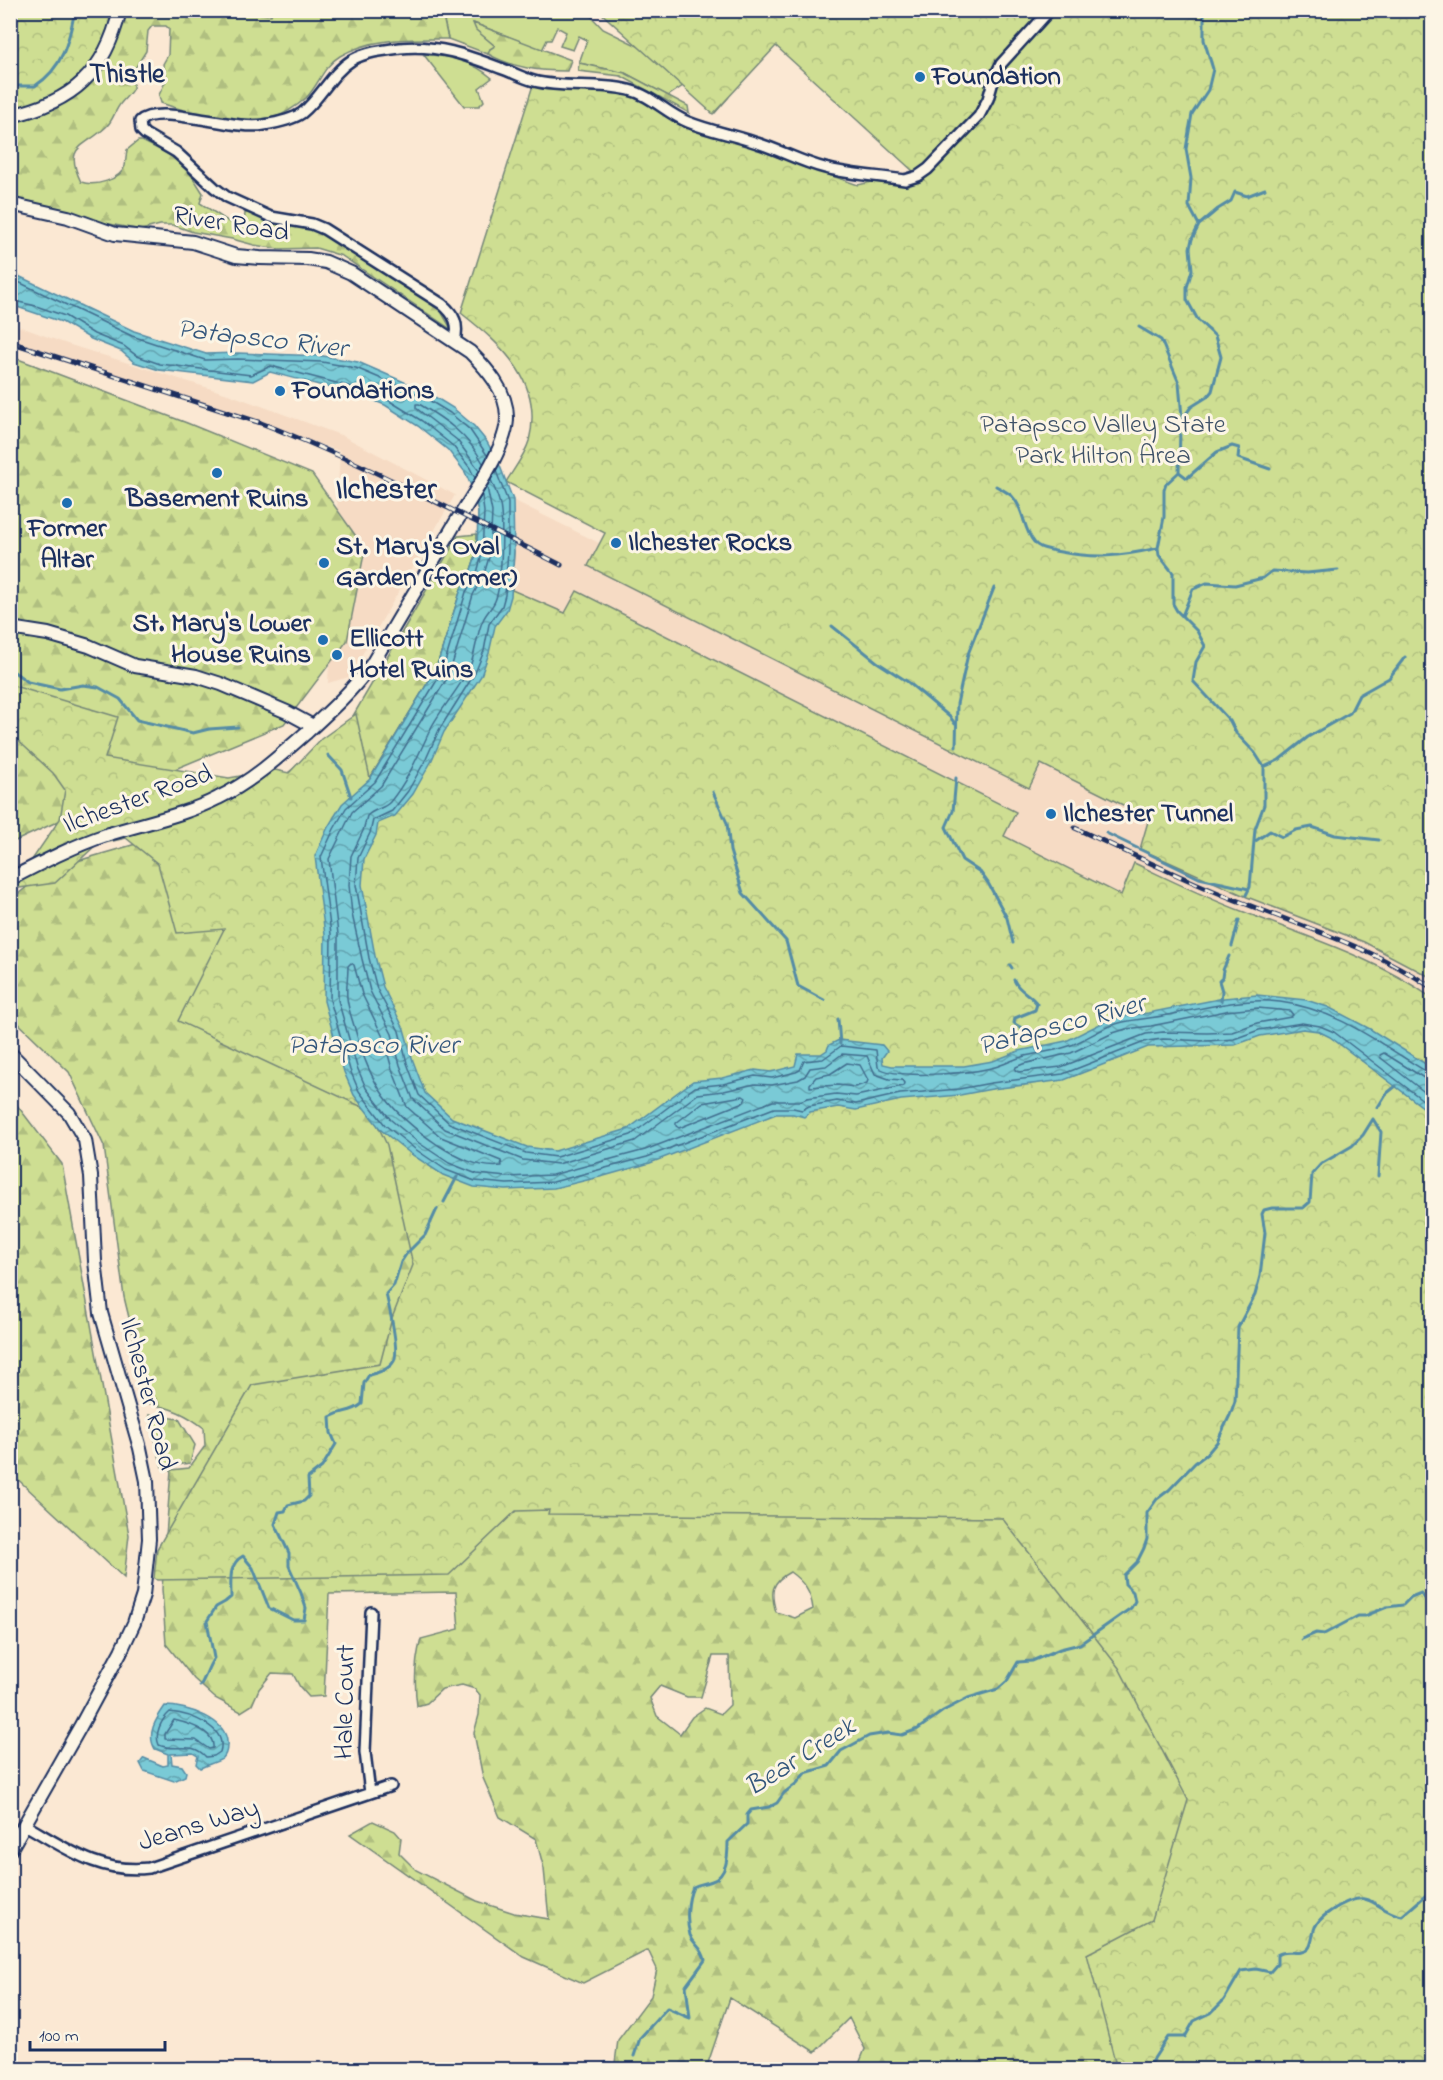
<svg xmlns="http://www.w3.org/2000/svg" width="1443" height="2080" viewBox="0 0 1443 2080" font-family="'Indie Flower',sans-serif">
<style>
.built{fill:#f6dbc4}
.green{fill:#cede92;stroke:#748678;stroke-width:1.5}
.forest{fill:url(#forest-firs);stroke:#748678;stroke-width:1.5;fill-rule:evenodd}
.cemetery{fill:url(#cemetery-stones);stroke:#748678;stroke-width:1.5}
.park{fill:url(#park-crowns);stroke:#748678;stroke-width:1.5}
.water{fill:url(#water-waves);stroke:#548ca6;stroke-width:1.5}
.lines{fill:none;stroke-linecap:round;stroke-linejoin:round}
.shore{stroke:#416d8e;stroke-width:1.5}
.stream{stroke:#548ca6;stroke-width:3}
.minor-casing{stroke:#1b2f5e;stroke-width:14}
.tertiary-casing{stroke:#1b2f5e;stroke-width:16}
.minor{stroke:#fcf5e5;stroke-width:9}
.tertiary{stroke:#fcf5e5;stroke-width:12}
.rail-casing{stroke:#1b2f5e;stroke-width:5}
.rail{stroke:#fcf5e5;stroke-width:3;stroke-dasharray:9;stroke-linecap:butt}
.poi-dot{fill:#1f6fb2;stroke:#fcf5e5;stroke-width:2}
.labels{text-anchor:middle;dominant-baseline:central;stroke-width:6;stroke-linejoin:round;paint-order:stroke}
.poi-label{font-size:27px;font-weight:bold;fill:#1b2f5e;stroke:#fcf5e5;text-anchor:start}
.street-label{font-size:27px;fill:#1b2f5e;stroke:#fcf5e5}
.park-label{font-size:27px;fill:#3f5268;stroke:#fcf5e5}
.neighbourhood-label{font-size:28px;font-weight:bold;fill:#1b2f5e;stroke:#fcf5e5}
.water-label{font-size:28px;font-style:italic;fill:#33567c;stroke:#fcf5e5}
.quarter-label{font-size:30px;font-weight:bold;fill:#1b2f5e;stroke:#fcf5e5}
</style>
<defs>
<pattern id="forest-firs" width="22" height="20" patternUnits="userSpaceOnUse" patternTransform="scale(1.5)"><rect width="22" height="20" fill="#cede92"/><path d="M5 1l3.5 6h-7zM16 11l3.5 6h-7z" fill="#b0bf80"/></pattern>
<pattern id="cemetery-stones" width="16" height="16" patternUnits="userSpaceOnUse" patternTransform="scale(1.5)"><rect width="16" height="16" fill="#cede92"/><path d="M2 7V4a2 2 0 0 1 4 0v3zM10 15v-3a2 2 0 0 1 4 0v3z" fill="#b0bf80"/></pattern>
<pattern id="park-crowns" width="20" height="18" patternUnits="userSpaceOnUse" patternTransform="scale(1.5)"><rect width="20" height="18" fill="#cede92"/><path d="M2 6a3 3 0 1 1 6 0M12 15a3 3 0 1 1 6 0" fill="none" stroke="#b0bf80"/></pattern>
<pattern id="water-waves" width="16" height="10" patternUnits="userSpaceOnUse" patternTransform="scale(1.5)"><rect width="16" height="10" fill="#7acad6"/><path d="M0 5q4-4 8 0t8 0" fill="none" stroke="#63a4b1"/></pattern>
</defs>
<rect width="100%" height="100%" fill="#fbe8d3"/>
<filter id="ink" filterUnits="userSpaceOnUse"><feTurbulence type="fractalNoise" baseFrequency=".0167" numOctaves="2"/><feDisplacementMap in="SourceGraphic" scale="12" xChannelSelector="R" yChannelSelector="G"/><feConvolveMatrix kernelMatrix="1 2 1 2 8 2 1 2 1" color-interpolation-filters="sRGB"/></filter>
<g filter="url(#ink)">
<!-- built -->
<path class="built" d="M10 323 67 344 231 395 343 436 455 495 349 677 328 683 340 451 11 342Z
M513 500 1150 818 1140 850 1215 883 1364 942 1399 958 1432 978V998L1391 973 1355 955 1209 898 1134 864 1121 895 512 590 514 551Z"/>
<!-- green -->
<path class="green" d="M451 11H586L603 29 648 51 723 98H728L715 113 683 86 668 96 625 73 579 63 587 40 579 36 573 50 560 46 566 32 557 27 551 40H547L542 50 474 23 477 30 496 46 490 49 488 54 448 39 444 21 446 12Z
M424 55C450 55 472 61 492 78L479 88 484 101 479 106H464Z"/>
<!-- forest -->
<path class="forest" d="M257 10 260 14 271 15 272 10 309 12 314 10 451 11 446 12 444 21 448 39C412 39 372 37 340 56 323 66 319 85 306 98 297 106 281 117 270 118 237 123 191 114 161 103L159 95 167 78 163 64 168 55 169 29 166 26H152L148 31 146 51 134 70 133 88C130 94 125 98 121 103 115 110 113 121 106 127 84 148 63 145 81 182 95 187 120 180 125 166 126 161 126 155 127 150L138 141H142C175 157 184 161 203 193L200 203 229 222 241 226 244 224 245 213H248L274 223 319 230 331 237 439 308 452 330 342 256 316 248 279 249 254 245 232 239 193 232 173 225H160L141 230 99 222 62 210 11 199 10 117C48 106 83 99 105 63 114 47 119 27 125 11Z
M473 23 571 60 567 71C538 71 513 68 488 54L490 49 495 46 476 30Z
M579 63 625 73 688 106 689 113 621 76 578 71Z
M10 356 187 423 312 474 365 549 347 641 284 724 146 781 11 843Z
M477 534V552L471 570 461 589 436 669 370 779 718 1137 1432 2069H857L865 2049 849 2018 815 2052 730 1998 706 2069H623L615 2063 618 2040 651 1996 657 1969 648 1950 583 1983 524 1957 350 1834 373 1821 395 1831 401 1838 399 1853 416 1870 477 1901 514 1913 549 1919 544 1869 536 1839 500 1817 483 1778 474 1733 479 1715 480 1695 475 1689 462 1685 442 1689 427 1703 417 1706C414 1683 415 1661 421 1639L459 1629 456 1592 329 1594 324 1696 309 1697 300 1687 293 1674 272 1673 259 1689 252 1705 241 1712 215 1698 194 1679 166 1644 162 1589 171 1470 189 1468 205 1446 204 1428C186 1414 172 1408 150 1404L124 1297 104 1146 69 1072 11 1016 10 900 50 869 232 816 346 728 458 536ZM790 1572C804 1582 811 1592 813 1609L795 1618 776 1612C770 1592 771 1582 790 1572ZM713 1656H729L730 1705 721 1714 705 1708 692 1717 680 1734 657 1716 650 1698 660 1686 687 1697H701Z
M10 1096 62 1164 129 1535 124 1578 11 1473Z"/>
<!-- cemetery -->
<path class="cemetery" d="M149 1415 179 1419 195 1445 190 1463 162 1467Z"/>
<!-- park -->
<path class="park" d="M11 11H115C93 75 76 91 11 110Z
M599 11H1432V978L1364 942 1247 897 1140 849 1149 818 1041 764 1029 788 588 566 605 533 506 482C513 470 525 455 529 441 544 382 503 346 461 313L533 85 628 93 801 165 858 185 914 172 776 46 713 114Z
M475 495 514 551 512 590 565 613 577 591 1016 812 1004 836 1121 895 1134 863C1170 880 1206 898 1244 912 1308 937 1376 958 1432 998V2069H1117L1087 1954 1152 1920 1188 1800 1119 1668 1002 1518 548 1514 549 1510 516 1511 449 1575 157 1580 154 1578 157 1549 252 1385 380 1364 392 1318 413 1265 387 1145 371 1111 178 1021 224 929 177 933 158 864 126 838 96 845 55 883 12 889 60 819 65 790 53 773 11 734V685L118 717 105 758 229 778 275 770 289 773 321 739 356 714 370 778 436 669 461 589 471 570 477 552 478 512Z"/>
<!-- water -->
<path class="water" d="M10 272 134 331 206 354 238 353 323 356 358 362 425 391 453 408 474 426 487 442 500 466 513 500 514 551 511 596 507 610 495 626 489 653 481 676 444 732 431 762 413 794 395 816 378 823 376 835 364 859 362 885 375 956 383 987 404 1029 413 1061 425 1093 452 1118 527 1147 555 1151 628 1129 693 1081 722 1078 755 1070 771 1072 795 1066 798 1054H821L827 1050 829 1045 839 1040 882 1045 887 1051 882 1058 883 1064 892 1066H964L993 1061 1019 1051 1066 1041 1108 1020 1124 1016 1148 1013 1224 998 1257 995 1306 1000 1328 1007 1370 1029 1432 1068V1114L1330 1037 1318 1031 1303 1029 1260 1036 1235 1045 1148 1047 1064 1080 992 1089 960 1095 901 1100 856 1110 838 1107 810 1112 804 1117 793 1114H776L650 1163 604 1176 554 1188 506 1190 474 1187 443 1175 411 1154 381 1130 354 1095 344 1072 324 1001 325 935 315 856 328 827 342 804 370 779 436 669 461 589 471 570 477 552 478 512 475 495 465 472 448 450 418 426 385 405 365 397 270 372 253 381 159 370 134 362 121 351 91 339 62 322 11 305Z
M165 1706C186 1706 230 1719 227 1746 227 1751 225 1756 222 1759 219 1761 204 1766 200 1768L196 1764 198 1756 193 1753 171 1754 172 1764 182 1766 186 1772 185 1776 174 1781 144 1771 140 1763 144 1758 163 1766 168 1765V1754L155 1749C146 1734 156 1719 165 1706Z
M606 2062 615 2063 623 2069H596Z"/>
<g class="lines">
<!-- shore -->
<path class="shore" d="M10 278 132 336 205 360 238 359 322 362 356 368 422 396 450 413 470 430 487 455
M10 300 36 306 65 316 94 334 124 346 137 356 160 364 251 375 271 366 367 391 388 400 422 421 453 446 470 468 475 478
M479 470 457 440 416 408V404H419C446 420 468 435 483 463
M496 471 508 502V550L505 595 502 606 489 624 484 651 475 673 439 730 426 759 408 791 392 811 373 820 370 833 358 858 356 885 369 958 377 989 399 1031 407 1063 419 1095 449 1123 526 1153 556 1157 631 1135 695 1087 723 1084 755 1076 772 1078 796 1072 800 1070 804 1061 823 1059 841 1046 876 1050 878 1067C894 1080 974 1073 995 1067 1005 1064 1014 1059 1025 1056 1039 1053 1055 1051 1069 1046 1088 1039 1103 1026 1123 1022 1138 1019 1153 1018 1168 1015 1205 1008 1242 997 1280 1002 1337 1009 1380 1044 1427 1072H1432
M487 487 492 512 490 554 484 574 473 595 449 675 381 786 352 812 329 859 338 934V1000L357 1067 366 1088 391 1120 419 1143 449 1163 477 1174 507 1177 552 1175 645 1150 773 1101H800L807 1098 836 1094 856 1096 903 1086 904 1083 902 1080 889 1079 875 1074 867 1056 842 1054 826 1066 810 1068 805 1076 798 1080 772 1085 755 1084 724 1091 698 1094 635 1141 558 1164 523 1160 445 1129 413 1099 400 1065 392 1034 370 991 362 959 352 914 349 885 351 856 363 831 367 816C373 809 384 809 390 802 409 779 419 753 432 726 443 706 459 689 469 669 476 653 476 635 483 620 486 613 492 608 495 601 502 586 504 517 499 501 497 494 494 487 491 480
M482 496 484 512 482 554 477 573 466 592 442 672 375 782 346 808 334 829 321 857 331 934 330 1000 350 1070 359 1091 385 1125 415 1149 446 1170 475 1181 507 1184 553 1182 647 1157 774 1108H793L802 1110 809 1106 837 1101 856 1104 900 1094 959 1089 991 1083 1063 1074 1147 1041 1163 1039 1207 1041 1234 1039 1259 1030 1302 1023 1320 1026 1334 1032 1432 1107
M351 963 354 965 362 994 383 1037 392 1069 407 1107 441 1137 501 1161 502 1166C479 1169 457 1157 438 1145 390 1113 370 1085 355 1029 352 1019 348 1008 347 998 346 988 348 976 348 966Z
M1258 1008 1290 1011 1293 1015 1291 1017 1257 1023 1232 1032 1207 1033 1163 1032 1146 1034 1061 1067 1018 1072 1015 1070 1016 1067 1023 1064 1071 1053 1113 1033 1126 1029 1151 1026 1226 1011Z
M847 1063 860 1065 868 1080 867 1083 855 1087 838 1085 810 1087V1084L816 1077 830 1074Z
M1432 1080 1424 1078 1384 1053 1380 1055 1381 1058 1432 1098
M743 1096 746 1098 744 1102 679 1128 676 1126V1123L702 1103Z
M170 1712C190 1714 228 1727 220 1752L214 1756 206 1757C191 1740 177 1753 159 1745 154 1734 161 1720 170 1712Z
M174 1720C187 1723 215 1731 213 1748L209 1749 196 1740 165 1739V1734Z"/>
<!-- stream -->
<path class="stream" d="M794 10 796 12
M1204 14V40L1213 69 1208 90 1192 114 1186 149 1191 178 1189 206 1199 225 1192 239 1190 248 1192 270 1187 287V300L1198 320 1215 336 1221 357 1212 391 1207 397 1191 407 1183 418 1180 427 1179 472 1166 484 1164 490V517L1158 548 1159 555 1173 573V604L1177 611 1197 631 1205 646 1196 662 1193 681 1230 721 1236 733 1255 753 1264 767V805L1255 829 1250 887 1246 895
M10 86H35C63 68 69 41 75 10
M1199 225 1218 209 1231 201 1235 192 1247 196 1265 189
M1139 327 1161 340 1179 383 1182 417
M1179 472 1187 478 1217 452 1232 446 1239 448 1238 458 1270 469
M996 486C1001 489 1007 492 1012 496 1024 508 1023 529 1034 542 1039 549 1048 549 1055 551 1096 559 1118 557 1158 548
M1182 616 1193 589 1207 583 1235 585 1263 578 1272 571 1307 573 1338 570
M832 626 877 662 908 682 951 718 955 724
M10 669 28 682 60 689 83 685 98 687 120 699 137 720 193 733 209 729 238 727
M956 746 957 704 968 654 994 588
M328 755 342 770 351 797
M1264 767 1279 760 1308 737 1350 713 1359 695 1389 678 1405 657
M956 778 953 811 946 827 962 860 980 872 988 883 1007 918 1013 943
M713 792 727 823 730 851 743 893 786 941 798 986 824 1000
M1106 833 1199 878 1249 889
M1254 842 1270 831 1282 837 1296 830 1312 827 1335 835 1379 840
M1232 946 1239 920
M1010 965 1012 968
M1014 980C1019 992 1031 994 1037 1004L1035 1010 1015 1018 1014 1023C1021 1030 1031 1029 1039 1034L1037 1050
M1221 1001 1222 991 1219 981 1222 978 1223 970 1229 956
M838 1019 840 1044
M1378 1107 1386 1094 1396 1086
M1373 1119 1381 1132 1378 1176
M444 1202 457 1177
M1302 1639 1316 1633 1324 1634 1358 1616H1365L1387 1607 1403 1605 1411 1597 1421 1593 1426 1600 1432 1602
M200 1686C206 1677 207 1668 214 1658L207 1621 216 1607 225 1602 231 1597C231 1581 228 1564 243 1556L253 1568 269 1608 293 1620H304L306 1608 301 1593 289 1566V1553L275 1524 279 1512 285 1511 288 1505 304 1501 309 1496 308 1478 322 1467 336 1444 331 1433 330 1417C344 1409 350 1414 362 1404L364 1383 369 1375C377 1373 389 1370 394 1361 400 1350 389 1307 386 1294L394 1285 401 1262 407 1253 425 1235 437 1209
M634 2056 640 2038 667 2008 690 2018 686 1986 705 1960C702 1946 694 1946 690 1935 686 1921 687 1900 693 1887 700 1883 705 1884 712 1881 727 1876 728 1856 728 1842L747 1824V1815L751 1810 769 1807 777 1803 784 1793 797 1783 805 1773 829 1766 841 1751 869 1736 888 1733 902 1735 918 1729 943 1711 968 1698 998 1689 1007 1681 1018 1662 1032 1661 1060 1649 1080 1644 1131 1608 1135 1601 1133 1592 1125 1584 1124 1575 1137 1562 1144 1548 1147 1539V1513L1157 1499 1169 1490 1195 1463 1207 1454 1217 1442 1230 1415 1235 1401 1238 1327 1255 1295 1260 1276 1265 1233 1262 1214 1264 1210 1272 1208H1303L1310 1202 1312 1174 1321 1164 1352 1146 1363 1135 1373 1119
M1143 2070 1153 2060 1168 2037H1185L1194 2021 1211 2013 1224 2000 1241 1971 1256 1969 1270 1972 1277 1964V1955C1286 1948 1300 1957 1308 1949 1313 1944 1312 1934 1315 1927 1320 1917 1330 1911 1339 1906 1372 1887 1373 1910 1402 1916L1432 1890"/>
<defs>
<path id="minor" d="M455 341C459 324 455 315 442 304L324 229 312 224 271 217 227 197 215 188 176 152 145 134 141 130 140 121C159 103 234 131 264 125 276 123 292 120 302 113 321 98 331 73 352 60 366 52 384 50 400 48 437 44 466 55 500 68 512 72 523 78 534 81 565 89 597 82 629 90 651 95 667 114 688 122 710 131 734 135 757 143 780 150 801 162 825 168 851 175 879 176 905 180L918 176 928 169 979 116 988 99 994 78 1001 64 1050 10
M370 1793 365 1752 371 1612
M25 1825C66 1848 99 1874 149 1868L391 1786"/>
<path id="tertiary" d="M10 116C73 102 105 73 120 10
M10 204 68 217 115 234 193 242 236 256 260 258 308 259 326 262 351 273 470 352C487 369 507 391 507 417 508 447 469 500 453 527 426 572 399 618 372 664 352 691 331 710 306 733 279 757 251 782 218 798 183 816 143 823 106 835 73 846 41 863 10 879
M10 628 48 634 89 646 135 666 196 676 221 684 287 712 313 726
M10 1053 69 1113 85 1140 91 1176 95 1261 101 1313 140 1448 147 1481 149 1539 143 1595 134 1623 121 1651 80 1727 10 1850"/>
</defs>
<!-- minor casing -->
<use href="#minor" class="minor-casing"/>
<!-- tertiary casing -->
<use href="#tertiary" class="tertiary-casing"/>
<!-- minor -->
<use href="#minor" class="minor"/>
<!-- tertiary -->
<use href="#tertiary" class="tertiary"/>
<defs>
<path id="rail" d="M10 342 261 423C364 463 462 515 561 565
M1075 828C1132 854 1188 882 1246 904 1309 929 1376 949 1432 988"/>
</defs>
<!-- rail casing -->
<use href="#rail" class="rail-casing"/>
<!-- rail -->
<use href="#rail" class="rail"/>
</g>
</g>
<!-- markers -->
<g class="poi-dot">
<circle cx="920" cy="77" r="6"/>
<circle cx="280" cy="391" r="6"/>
<circle cx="217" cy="473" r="6"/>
<circle cx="67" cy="503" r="6"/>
<circle cx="616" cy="543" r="6"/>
<circle cx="324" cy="563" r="6"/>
<circle cx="323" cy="640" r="6"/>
<circle cx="337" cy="655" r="6"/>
<circle cx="1051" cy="814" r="6"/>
</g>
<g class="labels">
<!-- poi labels -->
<g class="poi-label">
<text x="932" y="77">Foundation</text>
<text x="292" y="391">Foundations</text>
<text x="217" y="499" text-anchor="middle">Basement Ruins</text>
<text x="67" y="529" text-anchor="middle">Former<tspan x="67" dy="31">Altar</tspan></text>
<text x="628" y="543">Ilchester Rocks</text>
<text x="336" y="547">St. Mary's Oval<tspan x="336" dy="31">Garden (former)</tspan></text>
<text x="311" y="624" text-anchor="end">St. Mary's Lower<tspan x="311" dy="31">House Ruins</tspan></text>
<text x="349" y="639">Ellicott<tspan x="349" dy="31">Hotel Ruins</tspan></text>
<text x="1063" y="814">Ilchester Tunnel</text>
</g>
<!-- street labels -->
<g class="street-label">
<text transform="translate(231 225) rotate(9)">River Road</text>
<text transform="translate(138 800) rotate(-20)">Ilchester Road</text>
<text transform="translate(147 1394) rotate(75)">Ilchester Road</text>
<text transform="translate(346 1702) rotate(-89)">Hale Court</text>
<text transform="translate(199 1826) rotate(-17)">Jeans Way</text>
</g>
<!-- park labels -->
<g class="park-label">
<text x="1103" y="425">Patapsco Valley State<tspan x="1103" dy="31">Park Hilton Area</tspan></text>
</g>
<!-- neighbourhood labels -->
<g class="neighbourhood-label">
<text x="127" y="75">Thistle</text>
</g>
<!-- water labels -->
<g class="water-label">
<text transform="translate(262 340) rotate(7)">Patapsco River</text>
<text transform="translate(1062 1026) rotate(-15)">Patapsco River</text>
<text x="373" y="1046">Patapsco River</text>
<text transform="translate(801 1758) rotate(-32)">Bear Creek</text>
</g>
<!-- quarter labels -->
<g class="quarter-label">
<text x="386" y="491">Ilchester</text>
</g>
</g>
<!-- margin -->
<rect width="1443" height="2080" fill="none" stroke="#fcf5e5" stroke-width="36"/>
<rect x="18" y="18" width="1407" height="2044" fill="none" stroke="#1b2f5e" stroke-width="2" filter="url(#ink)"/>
<!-- scale -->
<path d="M30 2041v9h135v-9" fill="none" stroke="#1b2f5e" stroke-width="3"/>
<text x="39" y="2041" font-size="18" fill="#1b2f5e" stroke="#fcf5e5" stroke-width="4.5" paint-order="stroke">100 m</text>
</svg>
